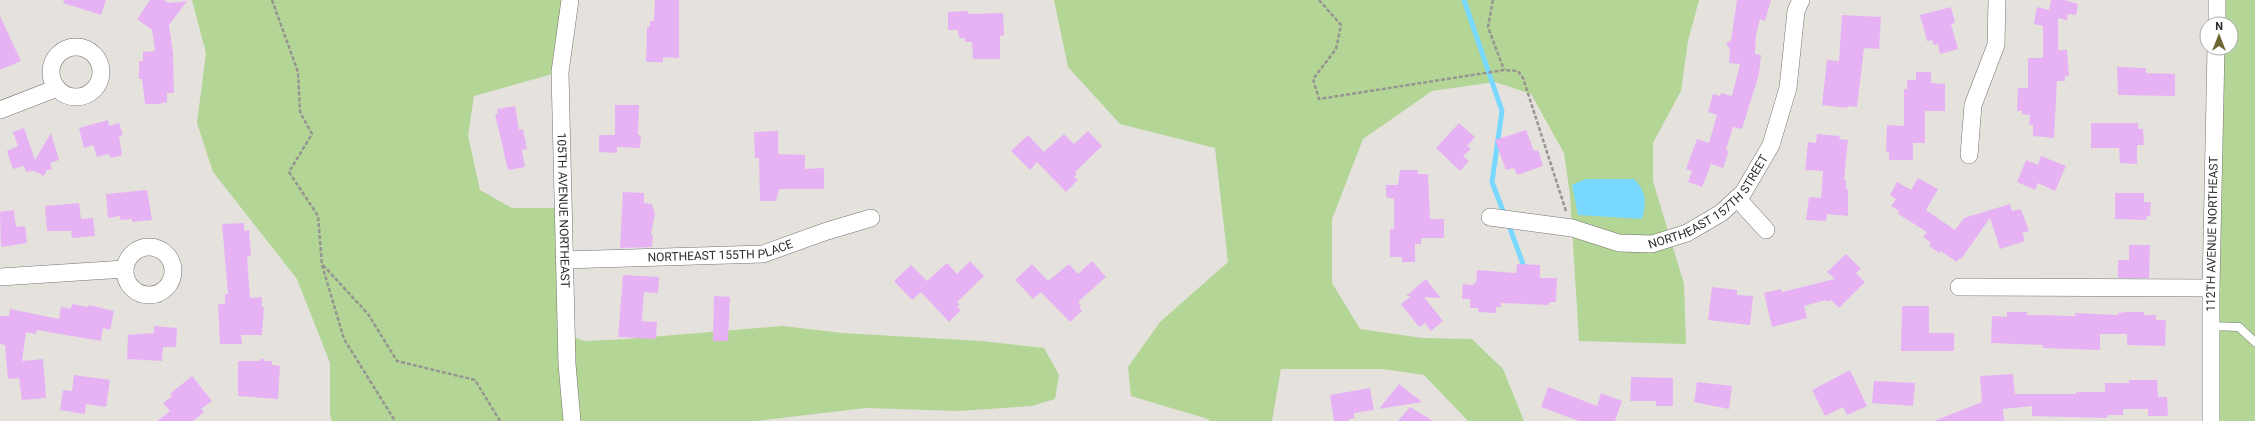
<svg xmlns="http://www.w3.org/2000/svg" width="2255" height="421" viewBox="0 0 2255 421" font-family="Roboto,sans-serif">
<style>
.green{fill:#b3d595}
.water{fill:#78d8ff}
.lines{fill:none;stroke-linecap:round;stroke-linejoin:round}
.stream{stroke:#78d8ff;stroke-width:5}
.building{fill:#e7b2f4}
.lane-casing{stroke:#767370;stroke-width:9}
.street-casing{stroke:#767370;stroke-width:18}
.path{stroke:#979592;stroke-width:2.5;stroke-dasharray:4 2;stroke-linecap:butt}
.lane{stroke:#fff;stroke-width:8}
.street{stroke:#fff;stroke-width:17}
.labels{text-anchor:middle;dominant-baseline:central;stroke-width:3;stroke-linejoin:round;paint-order:stroke}
.street-label{font-size:12px;fill:#2e2d2c;stroke:#fff}
</style>
<rect width="100%" height="100%" fill="#e5e2de"/>
<!-- green -->
<path class="green" d="M192 0H570L560 72 474 96 468 136 480 190 512 208H563L566 335 585 341 627 339 783 326 842 333 981 341 1044 348 1059 375 1055 399 1032 406 958 411 866 408 755 421H332L330 415V363L297 279 213 172 197 123 206 53Z
M1054 0H1699L1688 41 1681 91 1653 143V181L1684 284 1686 344 1579 341 1570 195 1564 153 1531 94 1495 82 1432 91 1363 139 1332 219V283L1360 329 1422 338 1472 339 1503 369 1524 421H1468L1424 375 1383 369H1281L1272 421H1210L1208 419 1131 396 1128 367 1160 322 1228 262 1215 148 1120 124 1068 67Z
M2217 0H2255V421H2211L2216 48H2231V24H2217Z"/>
<!-- water -->
<path class="water" d="M1586 179H1634C1647 192 1646 203 1642 219L1578 215 1572 185Z"/>
<g class="lines">
<!-- stream -->
<path class="stream" d="M1464 0 1502 111 1492 182 1505 216
M1508 223 1523 264"/>
</g>
<!-- building -->
<path class="building" d="M64 0H106L101 15 63 3Z
M150 0H164L168 3 187 1 169 25 173 53 174 93H167V102L158 104H145L142 79H139V61H143V52L155 51 152 30 137 19Z
M655 0H679V58L663 57V62H646L647 27H650V21H654Z
M1737 0H1771L1765 21 1760 19 1756 35 1755 54 1761 55 1759 74 1742 129 1733 127 1726 150 1729 151 1723 168 1711 164 1702 187 1688 182 1692 171 1686 169 1697 139 1709 143 1717 115 1708 112 1713 94 1720 96 1721 93 1732 96 1740 64 1729 63 1730 49 1726 44 1731 40Z
M2051 0H2064L2078 4 2076 15 2068 14 2067 20 2058 18V50H2067L2069 76H2065V81H2057L2054 138 2033 136V125H2029L2030 115 2022 114V111H2017L2018 88H2028V58H2043V26L2034 24 2037 7 2049 10Z
M1951 7 1955 23 1951 24 1958 49 1940 54 1938 44 1934 45 1932 40 1927 41 1920 15Z
M968 11V14L1003 13 1004 35 1000 36V59H973L972 42H965V38H959L958 30H948V12Z
M1842 15 1881 17 1879 49 1864 48 1857 107 1848 106 1847 108 1822 105 1827 60 1839 61Z
M0 16 21 61 0 70Z
M2117 67 2146 68V73L2175 74V96L2118 95Z
M1916 72H1931V83L1945 84V111H1925V143H1913V160H1889V152H1886L1887 125 1904 126V89H1907V80H1916Z
M615 105H639L638 135H641L640 148 617 147V153L599 152V135H615Z
M515 106 519 130 523 129 527 149 522 150 525 167 508 170 495 114H498L497 109Z
M108 120 109 126 119 123 123 135 119 136 122 155 111 158 109 154 97 157 93 145 84 148 79 128Z
M1459 123 1475 137 1467 146 1471 149 1463 156 1469 161 1460 171 1436 148Z
M2091 123H2138V129H2143L2144 145H2137V164L2120 163 2119 148H2091Z
M24 128 35 160 51 133 59 160 50 163 52 169 47 170 44 176 34 171 26 172 24 166 13 169 7 151 18 146 13 132Z
M1526 130 1534 151 1538 150 1543 166 1517 175 1514 168 1506 170 1495 140Z
M778 131V154L805 155V169L824 168V189H779L776 201H760L759 158H755L754 132Z
M1088 131 1102 146 1075 172 1077 174 1074 177 1078 180 1066 192 1037 162 1030 170 1011 151 1028 135 1044 152 1064 134 1074 144Z
M1817 134 1840 136 1839 139 1848 140 1844 180H1846V189H1848V216L1827 214 1826 221 1806 220 1809 197 1821 198 1823 171 1805 170 1808 142 1816 143Z
M2041 156 2066 166 2055 191 2038 183 2035 190 2017 182 2026 160 2038 165Z
M1400 170H1418V174H1428L1430 219H1444V238H1421V244H1415V262H1402V257H1390V229H1394V199L1386 197V185H1398Z
M1918 178 1938 189 1926 210 1955 230 1964 218 2010 204 2012 211 2021 209 2029 231 2022 233 2025 241 2000 249 1990 218 1961 259 1959 258 1957 262 1941 251 1940 253 1929 246 1931 243 1923 237 1927 232 1898 214 1899 211 1891 206 1896 199 1890 195 1897 182 1911 190Z
M147 190 152 220 132 222V219L120 220V216L108 218 106 194Z
M623 192 644 193V203L652 204 655 214 651 235H653L652 247 620 248Z
M2115 193H2144V202H2151L2150 216H2147L2146 220 2115 219Z
M79 203 81 219 93 218 95 236 72 238 71 231H47L45 206Z
M14 210 16 227 25 226 27 243 1 247 0 212Z
M244 223V231L249 230 251 256H247L250 298 262 297V307H264L262 335H241L242 344H220L218 304H225V294H228L222 224Z
M2129 245H2150L2149 278H2118V260H2129Z
M1846 254 1861 269 1856 273 1865 282 1839 308 1831 300 1829 302 1826 300 1804 306 1807 318 1772 327 1764 293 1781 289 1782 292 1835 279 1827 272Z
M970 261 984 276 957 302 960 304 957 307 961 310 949 322 921 292 912 300 894 281 911 265 927 281 947 263 957 274Z
M1092 261 1106 277 1078 302 1081 305 1079 307 1082 311 1070 322 1041 292 1033 299 1015 280 1032 264 1048 281 1069 264 1078 274Z
M1517 264 1540 265V278H1557L1556 302H1549V305L1501 303V307H1496V313L1478 312V308H1470V299H1462L1463 284 1473 285 1476 282 1477 270 1516 273Z
M623 275 659 277 658 293 644 292 642 321 657 322 656 339 618 337Z
M1426 279 1441 298 1424 297 1443 321 1431 331 1425 323 1419 327 1401 304 1411 296H1406Z
M1712 287 1737 290V295L1753 296 1750 325 1708 320Z
M714 296 730 297 728 341H713Z
M72 304 88 307 89 305 114 311 110 330 103 328 101 341 37 330 36 334 26 332 22 361 43 359 46 398 22 400 19 378 8 379 5 345 0 344V316H9L10 309 59 319 61 307 71 309Z
M1902 306H1929V333H1954V351H1901Z
M2007 312H2027V315L2075 316V313L2118 315V313L2126 312H2144V315H2156V320H2166L2165 346 2127 345V334H2100V350L2043 348V345L1991 343 1992 316 2007 317Z
M154 326 177 328 176 347H163L162 361 127 359 128 335 154 333Z
M262 358 265 361H272V365L280 366 278 399 238 396V361H259Z
M1850 370 1867 406 1847 415 1843 407 1825 416 1812 390Z
M2013 374 2015 394H2076V392H2105V383H2129V380H2157L2158 397H2167L2168 416H2148V409H2123V415H2107V418L2032 416V406L2003 409 2004 421H1934L1982 402 1980 376Z
M74 375 110 380 106 407 86 404 85 414 60 410 63 390 72 391Z
M192 376 212 401 201 409 204 412 193 421H157L170 411 163 403 172 396 170 394Z
M1631 377 1673 378V406H1656V401H1630Z
M1874 381 1915 383 1913 406 1872 403Z
M1697 382 1732 386 1729 409 1694 402Z
M1399 384 1422 402 1379 409Z
M1548 387 1597 406 1601 393 1622 401 1615 421H1579L1541 407Z
M1370 388 1374 410 1354 413V418L1349 419V421H1334L1330 395Z
M1410 407 1433 421H1398Z"/>
<g class="lines">
<defs>
<path id="lane" d="M2211 326 2239 327 2255 342"/>
<g id="street">
<path id="s1" d="M570 0 560 72 567 364 572 421"/>
<path d="M2217 24V0"/>
<circle cx="76" cy="72" r="25"/>
<path d="M0 110 57 88"/>
<path d="M1969 155 1973 105 1996 45 1997 0"/>
<path d="M1737 198 1766 230"/>
<path id="s2" d="M1490 217 1572 228 1619 243 1652 244 1687 233 1721 213 1743 193 1771 145 1788 88 1796 11 1801 0"/>
<circle cx="149" cy="271" r="24"/>
<path id="s3" d="M564 260 763 254 827 231 871 218"/>
<path d="M0 277 125 269"/>
<path d="M1959 287 2211 288"/>
<path id="s4" d="M2211 421V288L2216 48"/>
</g>
</defs>
<!-- lane casing -->
<use href="#lane" class="lane-casing"/>
<!-- street casing -->
<use href="#street" class="street-casing"/>
<!-- path -->
<path class="path" d="M272 0 298 72 300 112 312 134 289 172 318 216 322 265 344 339 395 421
M1319 0 1341 25 1336 49 1313 79 1319 99 1504 70 1518 71 1523 78 1566 211
M1493 0 1488 27 1504 70
M323 265 368 314 397 361 475 380 500 421"/>
<!-- lane -->
<use href="#lane" class="lane"/>
<!-- street -->
<use href="#street" class="street"/>
</g>
<g class="labels">
<!-- street labels -->
<g class="street-label">
<text stroke="none"><textPath href="#s2" startOffset="238">NORTHEAST 157TH STREET</textPath></text>
<text stroke="none"><textPath href="#s1" startOffset="211">105TH AVENUE NORTHEAST</textPath></text>
<text stroke="none"><textPath href="#s4" startOffset="187">112TH AVENUE NORTHEAST</textPath></text>
<text stroke="none"><textPath href="#s3" startOffset="157">NORTHEAST 155TH PLACE</textPath></text>
</g>
</g>
<!-- north arrow -->
<g transform="translate(2219 36)"><circle r="19" fill="#ffffff" stroke="#ababab"/>
<path d="M0-3L7 15L0 10L-7 15Z" fill="#6c6632"/>
<text y="-6" font-size="11" font-weight="bold" text-anchor="middle" fill="#2e2d2c">N</text>
</g>
</svg>
